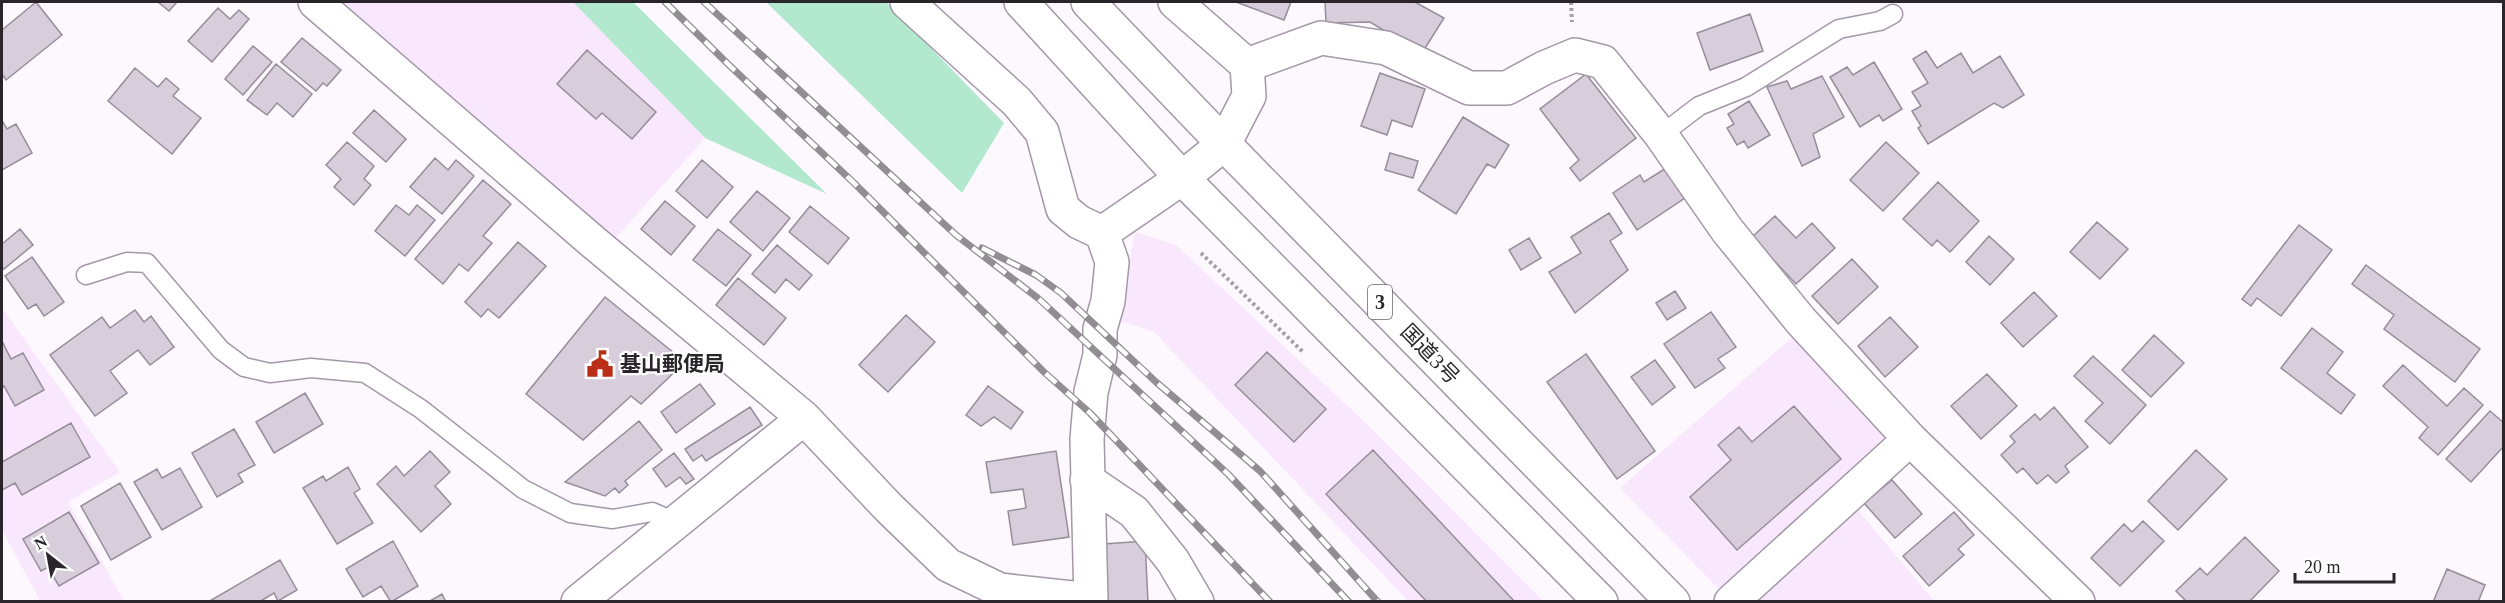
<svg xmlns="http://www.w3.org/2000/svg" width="2505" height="603" viewBox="0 0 2505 603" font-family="'Times New Roman','Noto Sans JP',serif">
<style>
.built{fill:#f9e8fd}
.green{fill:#b2e9ce}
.building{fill:#d8cddb;stroke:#978c9a;stroke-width:1.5}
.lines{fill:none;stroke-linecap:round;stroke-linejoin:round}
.lane-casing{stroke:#a398a6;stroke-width:21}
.street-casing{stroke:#a398a6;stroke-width:36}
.secondary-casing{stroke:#a398a6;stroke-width:36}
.highway-casing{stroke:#a398a6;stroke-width:36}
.path{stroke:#a49fa5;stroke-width:4;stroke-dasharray:3 3;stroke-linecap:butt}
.lane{stroke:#fff;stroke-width:18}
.street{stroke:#fff;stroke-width:33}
.secondary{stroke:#fff;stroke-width:33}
.highway{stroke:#fff;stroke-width:33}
.rail-casing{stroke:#918d92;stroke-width:7}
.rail{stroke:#fff;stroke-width:4.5;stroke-dasharray:14;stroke-linecap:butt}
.labels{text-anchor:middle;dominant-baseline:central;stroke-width:4.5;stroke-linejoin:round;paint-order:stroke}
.shield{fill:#fff;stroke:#69666a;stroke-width:1.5}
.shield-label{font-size:20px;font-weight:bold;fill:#29252a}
.street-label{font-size:21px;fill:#29252a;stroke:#fff}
.poi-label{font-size:21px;font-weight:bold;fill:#29252a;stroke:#fff;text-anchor:start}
</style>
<rect width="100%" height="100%" fill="#fdf8fe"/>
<!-- built -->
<path class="built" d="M333 2H573L705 138 614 240Z
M1135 232 1176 245 1368 425 1543 601H1408L1154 332 1118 320Z
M2 308 120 472 68 502 124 601H40L2 530Z
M1795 335 1891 443 1842 491 1934 601H1735L1715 585 1620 488Z"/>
<!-- green -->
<path class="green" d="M573 2H633L827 194 705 138Z
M766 2H886L1004 123 962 193Z"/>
<!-- building -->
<path class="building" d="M36 2 62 35 6 80 2 74V30Z
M158 2H177L169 11Z
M1236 2H1291L1284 20Z
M1325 2H1415L1444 18 1422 53 1370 22 1326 23Z
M218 8 230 19 239 10 249 19 212 62 188 41Z
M1750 14 1763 51 1710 70 1697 33Z
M302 38 341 70 327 86 323 83 316 91 281 62Z
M253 46 272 62 243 95 225 79Z
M587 50 656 112 632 139 602 113 596 119 557 84Z
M1926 51 1937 68 1961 53 1973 73 2000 56 2024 95 2003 108 1994 103 1928 144 1918 128 1921 126 1912 111 1921 106 1912 92 1928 83 1913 59Z
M1874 62 1902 109 1883 121 1879 115 1860 127 1830 77 1847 67 1853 75Z
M276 64 312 94 293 117 277 103 267 115 247 100Z
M135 68 158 87 166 78 179 89 173 96 201 118 172 154 108 101Z
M1380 73 1425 89 1412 127 1392 120 1387 135 1361 126Z
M1586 74 1636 138 1580 181 1570 168 1579 160 1540 109Z
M1822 76 1844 117 1813 134 1820 157 1802 166 1767 87 1787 81 1791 89Z
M1749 101 1770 135 1748 148 1744 141 1737 145 1727 128 1734 124 1728 114Z
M374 110 406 139 386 162 353 133Z
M1463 117 1509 145 1495 168 1487 164 1456 214 1418 190Z
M3 122 7 129 16 124 32 153 2 170V123Z
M347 142 374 166 364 179 371 185 354 205 334 187 341 179 326 165Z
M1886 142 1919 173 1883 211 1850 180Z
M1390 153 1418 161 1413 178 1385 170Z
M435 158 448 170 456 160 474 176 442 214 410 187Z
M702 160 733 187 707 218 676 191Z
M1666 168 1685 198 1637 230 1613 193 1640 175 1644 182Z
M483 180 511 204 483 236 492 243 468 271 459 264 443 284 415 259Z
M1938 182 1979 221 1950 252 1937 240 1932 246 1903 219Z
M757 191 790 218 763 251 730 222Z
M665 201 695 226 671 255 641 229Z
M396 205 409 215 417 205 435 220 405 256 375 231Z
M810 206 849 238 828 264 789 232Z
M1609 213 1622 233 1610 241 1628 270 1575 313 1549 272 1581 253 1571 237Z
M1775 216 1796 238 1812 223 1835 248 1796 284 1752 237Z
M2097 222 2128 249 2100 279 2070 252Z
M2299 225 2332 250 2281 316 2257 298 2251 306 2242 299Z
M20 229 33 245 4 269 2 267V244Z
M718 229 751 255 726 286 693 260Z
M1989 236 2014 259 1990 285 1966 262Z
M1529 238 1541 258 1521 270 1509 250Z
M518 242 546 266 499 318 488 309 481 317 465 302Z
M777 245 812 275 799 290 786 279 775 293 752 274Z
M32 257 64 302 44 316 36 304 28 309 5 276Z
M1852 259 1878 287 1838 324 1812 296Z
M2366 265 2480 349 2455 382 2384 329 2394 315 2352 284Z
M738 278 786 318 764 345 716 305Z
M1675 291 1686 308 1667 320 1656 303Z
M2034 292 2057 316 2023 347 2001 323Z
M605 297 685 362 641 404 631 396 583 440 526 394Z
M135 310 144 322 151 316 174 347 150 365 138 350 110 371 127 393 95 416 50 355 102 317 110 328Z
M1711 312 1736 347 1718 359 1725 368 1695 388 1664 344Z
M906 315 935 342 888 392 859 365Z
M1890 317 1918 347 1885 377 1858 346Z
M2312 328 2343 352 2327 373 2355 395 2341 414 2281 368Z
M2154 335 2184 363 2151 397 2122 370Z
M2 341 11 359 23 353 44 390 15 406 4 386 2 388Z
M1267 352 1326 409 1294 442 1235 385Z
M1586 354 1655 451 1617 479 1547 382Z
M2093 356 2146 405 2110 444 2085 421 2103 403 2074 376Z
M1655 360 1675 387 1652 405 1631 377Z
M2403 365 2447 406 2464 388 2483 405 2438 455 2419 438 2428 427 2383 386Z
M1987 374 2017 406 1981 439 1951 406Z
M700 384 715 404 676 433 661 412Z
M988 386 1023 412 1011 429 994 417 981 426 966 415Z
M305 393 323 424 274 453 256 422Z
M1794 406 1841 459 1737 550 1690 497 1731 460 1718 445 1739 427 1752 442Z
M750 407 762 425 706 461 702 455 693 461 685 449Z
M2054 407 2088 447 2065 466 2069 472 2056 483 2048 475 2037 484 2023 468 2017 473 2001 455 2015 442 2010 436 2035 414 2040 420Z
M2490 411 2504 423V446L2471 482 2446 459Z
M639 421 662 450 625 481 628 485 619 493 615 488 605 496 565 482Z
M71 423 90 457 22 495 15 483 2 490V462Z
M234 429 255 465 238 474 243 482 217 497 192 453Z
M1373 450 1515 602H1427L1326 494Z
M2196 450 2227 479 2178 530 2148 501Z
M430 451 450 472 435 486 451 504 421 532 377 484 396 466 404 476Z
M1056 451 1069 537 1013 545 1008 511 1026 508 1023 489 991 493 986 462Z
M674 453 694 479 686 484 680 477 666 487 653 469Z
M348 467 360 489 354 493 373 523 337 544 303 488 323 476 326 481Z
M180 468 202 507 162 530 134 482 157 469 162 478Z
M1892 480 1922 514 1895 538 1864 503Z
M120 483 151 537 111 560 81 506Z
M69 512 99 563 59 586 48 567 41 571 23 539Z
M1954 512 1974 535 1958 549 1964 555 1929 586 1903 556Z
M2143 521 2164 541 2120 586 2091 558 2124 524 2132 532Z
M2245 537 2279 571 2249 602H2187L2176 591 2200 568 2207 575Z
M393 541 418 586 391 602 381 586 363 597 346 569Z
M1145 541 1148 602H1108L1104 544Z
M280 560 297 590 278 601 274 593 259 602H208Z
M2447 569 2485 585 2478 602H2433Z
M442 594 446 602H428Z"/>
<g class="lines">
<defs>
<path id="lane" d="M1661 135 1699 106 1746 87 1839 29 1880 21 1893 14
M86 275 127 262 147 263 221 350 244 367 270 373 311 368 365 373 421 409 523 489 570 513 613 519 652 512 675 522"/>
<path id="street" d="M315 2 592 241 804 418 889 508 948 565 1000 590 1091 600
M907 2 1017 102 1042 132 1063 209 1079 222 1102 233 1182 178
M1247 65 1321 38 1386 48 1469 88H1507L1544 68 1575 55 1603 62 1661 135 1727 230 1801 321 1910 439 2078 602
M1087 480 1134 512 1173 561 1197 602
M578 602 804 418
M1091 602 1087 439 1091 392 1100 355V329L1108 301 1112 262 1102 233
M1731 602 1910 439"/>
<path id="secondary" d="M1175 2 1247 65 1249 96 1224 144 1182 178"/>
<path id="highway" d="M1021 2 1182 178 1601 602
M1088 2 1224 144 1673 602"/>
</defs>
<!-- lane casing -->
<use href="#lane" class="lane-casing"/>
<!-- street casing -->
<use href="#street" class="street-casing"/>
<!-- secondary casing -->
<use href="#secondary" class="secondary-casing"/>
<!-- highway casing -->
<use href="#highway" class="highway-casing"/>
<!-- path -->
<path class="path" d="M1571 2 1572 22
M1201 253 1304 353"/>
<!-- lane -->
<use href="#lane" class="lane"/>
<!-- street -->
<use href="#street" class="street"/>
<!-- secondary -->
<use href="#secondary" class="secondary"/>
<!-- highway -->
<use href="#highway" class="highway"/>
<defs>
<path id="rail" d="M665 2 729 65 854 183 1044 372 1090 413 1270 602
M704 2 956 235 1039 299 1228 474 1349 602
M982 248 1036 275 1061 293 1156 382 1260 471 1378 602"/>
</defs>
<!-- rail casing -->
<use href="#rail" class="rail-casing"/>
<!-- rail -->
<use href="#rail" class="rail"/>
</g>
<!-- icons -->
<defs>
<symbol id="civic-bare" viewBox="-9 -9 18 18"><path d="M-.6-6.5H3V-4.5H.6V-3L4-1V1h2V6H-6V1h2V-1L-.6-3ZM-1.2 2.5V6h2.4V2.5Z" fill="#ba2e17" stroke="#fff" stroke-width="2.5" paint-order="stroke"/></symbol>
</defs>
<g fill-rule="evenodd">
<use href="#civic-bare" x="581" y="345" width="38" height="38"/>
</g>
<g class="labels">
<!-- shield labels -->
<rect class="shield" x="1368" y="285" width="24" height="34" rx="4.5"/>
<g class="shield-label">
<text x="1380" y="302">3</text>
</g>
<!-- street labels -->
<g class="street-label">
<text transform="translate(1430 354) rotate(46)">国道3号</text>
</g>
<!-- poi labels -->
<g class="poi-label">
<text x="620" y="364">基山郵便局</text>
</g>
</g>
<!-- border -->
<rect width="2505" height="603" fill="none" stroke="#29252a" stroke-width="6"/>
<!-- north arrow -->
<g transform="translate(48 555) rotate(329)" stroke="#ffffff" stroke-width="4.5" paint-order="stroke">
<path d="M0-4.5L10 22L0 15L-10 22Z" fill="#29252a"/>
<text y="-9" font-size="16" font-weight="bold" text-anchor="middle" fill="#29252a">N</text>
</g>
<!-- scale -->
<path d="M2295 573v9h99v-9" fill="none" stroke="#29252a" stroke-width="3"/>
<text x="2304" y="573" font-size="18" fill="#29252a" stroke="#ffffff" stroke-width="4.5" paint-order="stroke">20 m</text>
</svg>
